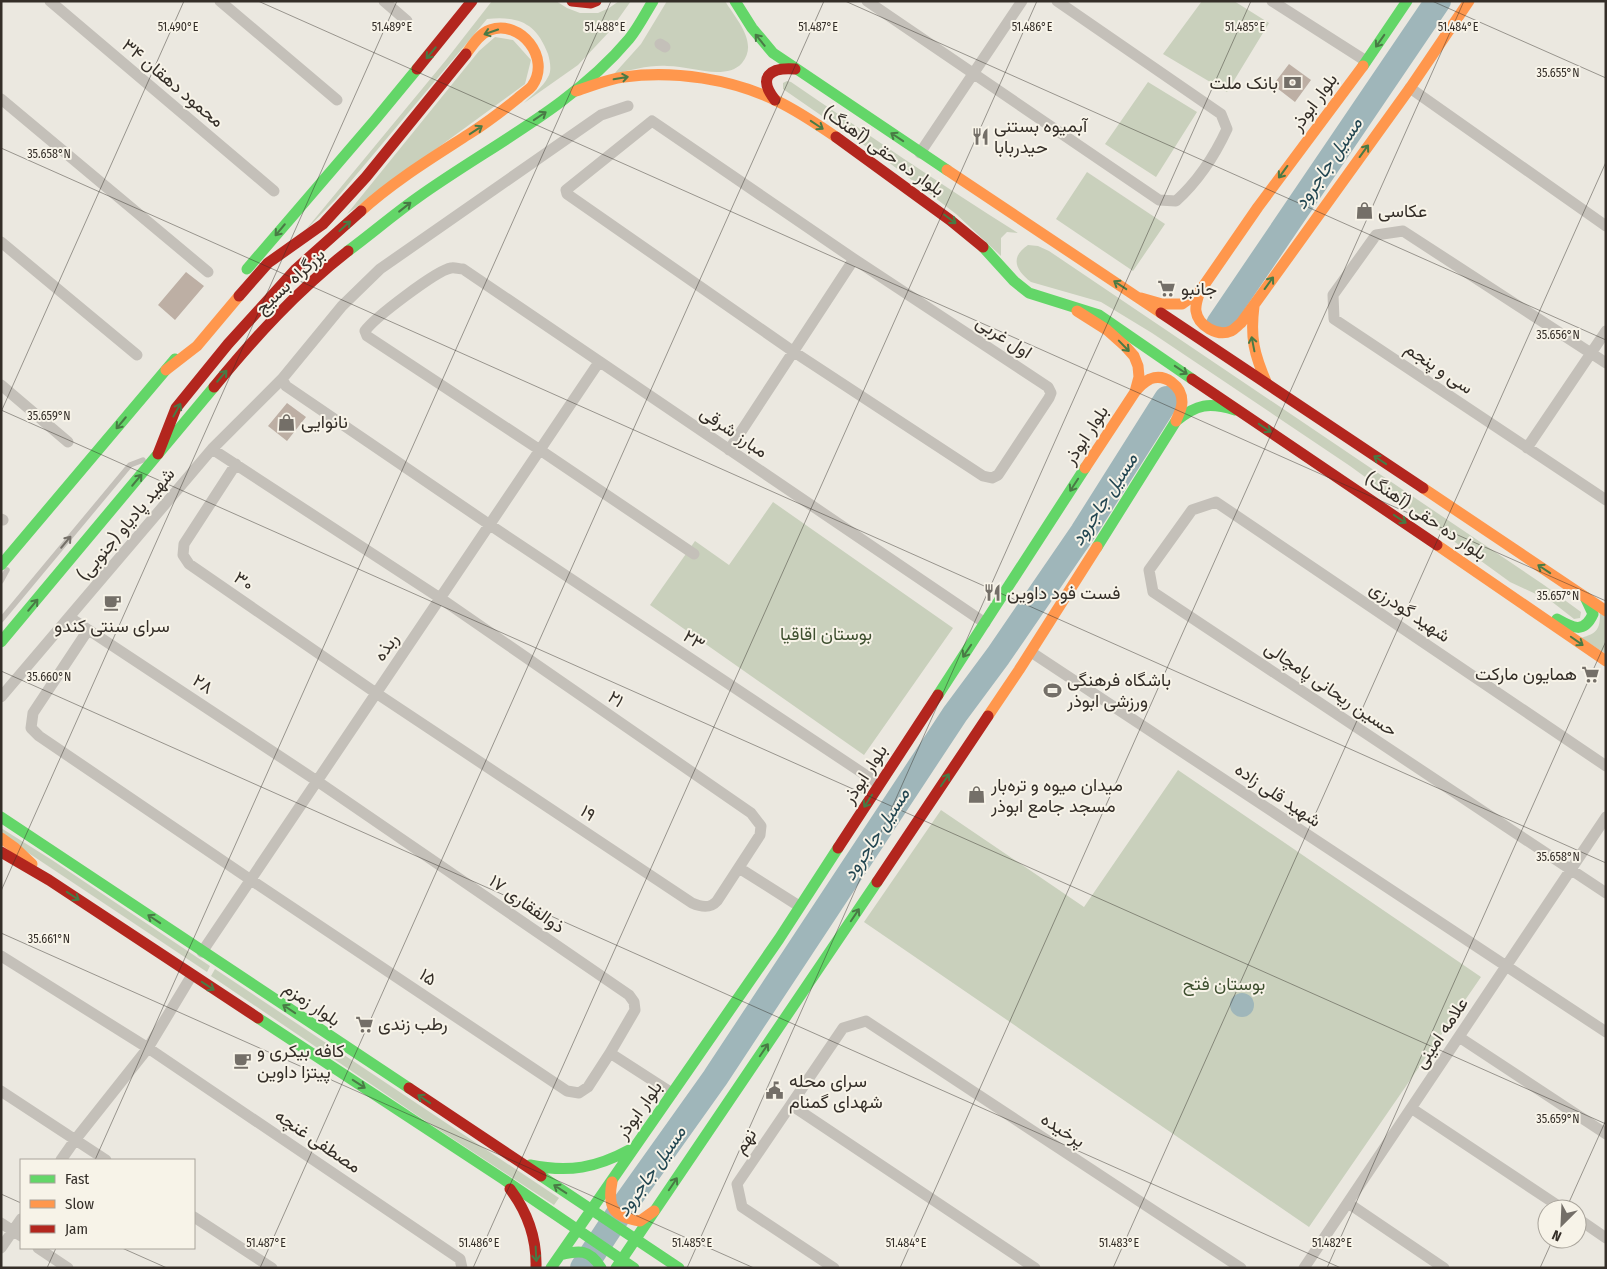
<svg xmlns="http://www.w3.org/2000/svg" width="1607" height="1269" viewBox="0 0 1607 1269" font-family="'Fira Sans Condensed',Vazirmatn,sans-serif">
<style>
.green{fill:#c9d0bc}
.water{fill:#9fb6ba}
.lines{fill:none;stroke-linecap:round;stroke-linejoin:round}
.river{stroke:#9fb6ba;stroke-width:26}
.building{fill:#bdafa4}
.lane{stroke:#c4c0b9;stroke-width:5.5}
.street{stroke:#c4c0b9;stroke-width:11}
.fast{stroke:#63d668;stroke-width:11}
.slow{stroke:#ff974d;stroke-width:11}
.jam{stroke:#b3261e;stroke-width:11}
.oneway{stroke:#497a45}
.oneway2{stroke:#757069}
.ticks{fill:none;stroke:#342e28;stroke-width:1;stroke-opacity:0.45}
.labels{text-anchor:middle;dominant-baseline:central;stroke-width:4;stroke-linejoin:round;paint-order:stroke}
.street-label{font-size:18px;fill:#342e28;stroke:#f7f3e8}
.poi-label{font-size:18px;fill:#342e28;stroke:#f7f3e8;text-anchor:start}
.park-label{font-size:18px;fill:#3e4f2f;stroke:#f7f3e8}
.water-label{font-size:19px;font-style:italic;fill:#224651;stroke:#f7f3e8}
.ticks-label{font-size:12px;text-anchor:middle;fill:#342e28;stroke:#f7f3e8;stroke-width:4;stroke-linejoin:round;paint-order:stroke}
</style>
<rect width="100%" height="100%" fill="#ebe8e0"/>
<!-- green -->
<path class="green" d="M492 1H556L567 8 580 13H598L609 8 619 1H631L609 32 578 65 524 103C532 95 543 87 548 77 552 71 550 61 548 54 536 23 519 16 487 19L336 199 303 233 446 60Z
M667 1H725C736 19 759 43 742 63 736 70 727 72 717 72 701 72 684 66 667 66 649 65 632 70 614 74L641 44Z
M1202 1H1234L1269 23 1227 92 1163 54Z
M495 37 513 40 531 60 525 84 347 214 479 51Z
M787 81 791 82C866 133 941 185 1018 233L1007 232 1001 238V256L956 214 887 161 783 89V83Z
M1148 82 1197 112 1156 177 1105 144Z
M1087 172 1165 224 1133 271 1056 219Z
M1028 245 1038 246 1049 251 1544 585 1581 612 1580 618 1574 619 1551 601 1510 582 1350 466 1152 333 1101 302 1031 282C1015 270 1010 257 1028 245Z
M773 502 953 628 864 755 650 605 695 541 729 565Z
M1600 613 1606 617V654L1581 638C1597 633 1600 630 1600 613Z
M1178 770 1481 977 1309 1227 864 922 941 810 1084 907Z
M1 828 52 860 210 966 207 972 18 846 1 833Z
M215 969 559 1198 554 1205 424 1120 211 976Z"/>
<!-- water -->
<path class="water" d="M1230 1005a12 12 0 1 1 24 0a12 12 0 1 1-24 0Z"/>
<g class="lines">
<!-- river -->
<path class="river" d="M1219 324 1438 1
M583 1268 626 1203 715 1078 955 714 998 656 1083 532 1167 399"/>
</g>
<!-- building -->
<path class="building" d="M1289 64 1311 80 1295 102 1273 85Z
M186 272 204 286 175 320 158 305Z
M287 403 306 417 287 441 268 426Z"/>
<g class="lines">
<!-- lane -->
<path class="lane" d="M1 581 7 570
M1 620 130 465 143 460"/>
<!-- street -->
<path class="street" d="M50 1 274 191
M220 1 337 100
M384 1 407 21
M867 1 1159 200 1176 201C1197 182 1215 155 1227 129L1221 114 1057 1
M1272 1 1366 61
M660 44 665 47
M1410 88 1606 226
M1 99 208 272
M652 121 854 259 1048 387 1051 393 1049 398 998 475 992 478 983 476 794 352 567 194 566 190Z
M920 153 1022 1
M1 242 137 355
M1606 363 1403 231 1376 235 1333 295 1334 319 1606 500
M282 379 286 386 490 525 879 784
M1 385 68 442
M1527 448 1606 331
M212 449 440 598 751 813 761 826 760 835 717 901C710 909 701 907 692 903L376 693 189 564 183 555 184 544 236 464
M729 450 854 259
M1 519 3 520
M694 554 540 450 367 336 365 331C374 318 437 270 451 268 454 267 459 269 463 269L985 623
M69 617 317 781 629 995 634 1002 635 1010 610 1053 588 1087 579 1093 567 1091 251 880 39 736 31 728 33 713 88 630
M1031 652 1606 1032
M1 697 212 449 282 379 342 306 380 269 601 115 628 106
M1606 766 1216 502 1192 510 1149 570 1153 592 1606 893
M739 868 799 906
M202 952 599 362
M1 956 148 1048 460 1259 462 1268
M1459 1037 1606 1134
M610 1053 672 1093
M1 1091 106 1160
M791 1105 1035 1268
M1411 1108 1563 1209
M61 1160 75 1140 148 1048 192 975
M1348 1203 1444 1268
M194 1217 272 1268
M1577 1218 1606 1238
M1 1223 21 1236
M1 1248 21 1219
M38 1248 68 1268
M834 1268 742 1207 737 1184 843 1028 866 1021 1241 1268
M1304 1268 1606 817"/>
<!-- fast -->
<path class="fast" d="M735 1 752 28 773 53 947 170
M1363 66 1407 1
M983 247 1014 281 1029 293 1099 315 1192 379
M348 251C371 234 393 215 417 198 488 147 572 107 629 39 638 28 645 14 653 1
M247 269 375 120 417 69
M1097 547 1176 421C1197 404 1209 402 1235 410
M1 565 175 359
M1557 619C1573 628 1584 634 1593 614L1585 597
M1 642 214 387
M938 695 1085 468
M1 817 409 1088
M258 1018 503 1179 634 1268
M530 1165C569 1173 596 1168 631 1149
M541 1176 679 1268
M560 1255C579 1250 590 1249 601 1268
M551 1268 779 939 838 848
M616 1268 877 882"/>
<!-- slow -->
<path class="slow" d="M576 91C592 86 607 79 624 77 674 70 732 79 777 101 798 111 817 124 836 137
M947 170 1161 313
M361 211C394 181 432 158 469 134 486 123 502 111 518 98 522 94 529 90 532 86 552 58 520 19 490 30 479 34 472 46 466 54
M1200 291C1198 297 1195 305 1196 311 1198 326 1218 337 1231 331 1235 329 1238 325 1241 323L1410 88 1469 1
M1141 298 1162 304H1182L1200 291 1258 207 1363 66
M1254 306C1250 338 1254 354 1267 384
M1077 311 1107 330 1126 347 1134 356 1138 366 1139 377 1135 392 1085 468
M166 370 197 346 239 296
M1135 392C1139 387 1144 382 1150 379 1165 373 1182 386 1182 402 1182 409 1178 415 1176 421
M1423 488 1606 611
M1437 545 1606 661
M988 716 1019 670 1097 547
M1 838 15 848 32 864
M612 1182C607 1208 614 1217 640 1221L654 1211"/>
<!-- jam -->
<path class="jam" d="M572 1 591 3 596 1
M417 69 472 1
M775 100C757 77 770 67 795 69
M836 137 950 220 983 247
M239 296 268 263 323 224 366 177 466 54
M1161 313 1423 488
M1192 379 1437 545
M214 387C255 337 297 291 348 251
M158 454 176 408 228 344 296 269 361 211
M838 848 938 695
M1 852 49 880 258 1018
M877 882 988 716
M409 1088 541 1176
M510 1189C528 1213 537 1238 536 1268"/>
</g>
<!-- one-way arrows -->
<defs><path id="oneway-shaft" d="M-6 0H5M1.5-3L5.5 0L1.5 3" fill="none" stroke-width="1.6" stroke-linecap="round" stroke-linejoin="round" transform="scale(1.25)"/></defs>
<g class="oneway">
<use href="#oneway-shaft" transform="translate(491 32) rotate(161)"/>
<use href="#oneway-shaft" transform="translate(760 40) rotate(-129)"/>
<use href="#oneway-shaft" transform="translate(1380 41) rotate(125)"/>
<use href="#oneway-shaft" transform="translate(431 53) rotate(130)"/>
<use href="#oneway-shaft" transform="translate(621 78) rotate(-10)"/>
<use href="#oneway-shaft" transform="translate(540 116) rotate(-34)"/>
<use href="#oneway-shaft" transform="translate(817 125) rotate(34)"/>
<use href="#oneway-shaft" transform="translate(476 130) rotate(-33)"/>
<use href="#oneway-shaft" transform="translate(897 137) rotate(-146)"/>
<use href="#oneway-shaft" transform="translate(1364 151) rotate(-54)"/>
<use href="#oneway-shaft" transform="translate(1283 172) rotate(126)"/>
<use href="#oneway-shaft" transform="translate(405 207) rotate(-38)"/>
<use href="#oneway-shaft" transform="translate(950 219) rotate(37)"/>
<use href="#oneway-shaft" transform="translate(345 226) rotate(-42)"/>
<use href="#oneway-shaft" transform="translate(280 230) rotate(130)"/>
<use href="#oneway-shaft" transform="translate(1269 283) rotate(-54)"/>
<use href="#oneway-shaft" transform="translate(1120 285) rotate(-147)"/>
<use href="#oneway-shaft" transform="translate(1253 344) rotate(-101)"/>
<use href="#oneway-shaft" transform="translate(1124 346) rotate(46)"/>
<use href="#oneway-shaft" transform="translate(1181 370) rotate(34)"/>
<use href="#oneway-shaft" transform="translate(222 376) rotate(-50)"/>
<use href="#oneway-shaft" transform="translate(177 410) rotate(-61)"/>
<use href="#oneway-shaft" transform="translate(121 423) rotate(130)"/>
<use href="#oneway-shaft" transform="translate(1265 428) rotate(34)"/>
<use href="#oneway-shaft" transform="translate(1380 460) rotate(-146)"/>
<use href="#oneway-shaft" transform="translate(137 480) rotate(-50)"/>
<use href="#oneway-shaft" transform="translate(1074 485) rotate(123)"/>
<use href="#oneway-shaft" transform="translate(1400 519) rotate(34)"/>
<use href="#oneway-shaft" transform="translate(1544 569) rotate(-146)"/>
<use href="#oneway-shaft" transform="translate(33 605) rotate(-50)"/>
<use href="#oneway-shaft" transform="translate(1577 641) rotate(35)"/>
<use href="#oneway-shaft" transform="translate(967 651) rotate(124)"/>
<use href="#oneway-shaft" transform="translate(945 780) rotate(-56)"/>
<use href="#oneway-shaft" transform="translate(868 801) rotate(123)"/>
<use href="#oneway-shaft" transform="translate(73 896) rotate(34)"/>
<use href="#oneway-shaft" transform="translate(855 915) rotate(-56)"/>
<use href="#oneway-shaft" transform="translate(154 919) rotate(-146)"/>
<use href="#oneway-shaft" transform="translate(208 986) rotate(33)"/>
<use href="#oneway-shaft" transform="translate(289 1009) rotate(-146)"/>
<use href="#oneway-shaft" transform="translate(764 1050) rotate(-56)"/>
<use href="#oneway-shaft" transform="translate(359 1084) rotate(33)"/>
<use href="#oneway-shaft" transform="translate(424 1099) rotate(-146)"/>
<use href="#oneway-shaft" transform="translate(673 1184) rotate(-56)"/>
<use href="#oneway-shaft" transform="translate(560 1189) rotate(-147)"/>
<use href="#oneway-shaft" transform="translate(536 1254) rotate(87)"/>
</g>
<use class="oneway2" href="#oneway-shaft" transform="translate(66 542) rotate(-50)"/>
<!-- ticks -->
<path class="ticks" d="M258 1 1606 601M845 1 1606 340M1432 1 1606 78M1 148 1606 863M1 410 1606 1124M1 412 184 1M1 671 1341 1268M1 891 397 1M1 933 754 1268M95 1160 611 1M1 1194 21 1203M1566 1209 1606 1120M122 1248 167 1268M47 1268 56 1248M260 1268 824 1M473 1268 1037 1M687 1268 1251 1M900 1268 1464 1M1113 1268 1606 162M1327 1268 1606 641M1540 1268 1553 1239"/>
<!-- icons -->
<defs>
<symbol id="bank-bare" viewBox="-9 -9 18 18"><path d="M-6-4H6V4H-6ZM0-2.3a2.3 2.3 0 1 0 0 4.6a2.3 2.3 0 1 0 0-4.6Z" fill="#746f68" stroke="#f7f3e8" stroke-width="2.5" paint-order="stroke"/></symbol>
<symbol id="restaurant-bare" viewBox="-9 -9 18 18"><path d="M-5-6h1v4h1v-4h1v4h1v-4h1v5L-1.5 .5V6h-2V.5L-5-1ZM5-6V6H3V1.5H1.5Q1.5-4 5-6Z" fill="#746f68" stroke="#f7f3e8" stroke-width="2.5" paint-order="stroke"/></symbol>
<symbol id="shop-bare" viewBox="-9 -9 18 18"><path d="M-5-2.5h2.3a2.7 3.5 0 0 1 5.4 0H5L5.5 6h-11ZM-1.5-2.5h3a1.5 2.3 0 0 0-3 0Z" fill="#746f68" stroke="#f7f3e8" stroke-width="2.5" paint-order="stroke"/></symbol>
<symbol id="supermarket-bare" viewBox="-9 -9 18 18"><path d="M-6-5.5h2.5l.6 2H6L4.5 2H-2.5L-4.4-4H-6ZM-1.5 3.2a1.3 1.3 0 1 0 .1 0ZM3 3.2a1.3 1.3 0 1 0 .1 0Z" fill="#746f68" stroke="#f7f3e8" stroke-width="2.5" paint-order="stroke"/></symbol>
<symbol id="cafe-bare" viewBox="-9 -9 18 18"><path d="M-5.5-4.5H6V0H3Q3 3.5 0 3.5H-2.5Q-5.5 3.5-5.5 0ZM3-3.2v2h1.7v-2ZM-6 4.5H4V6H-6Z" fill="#746f68" stroke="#f7f3e8" stroke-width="2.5" paint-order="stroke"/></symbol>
<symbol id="stadium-bare" viewBox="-9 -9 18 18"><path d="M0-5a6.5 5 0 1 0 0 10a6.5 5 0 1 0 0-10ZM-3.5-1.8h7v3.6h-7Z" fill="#746f68" stroke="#f7f3e8" stroke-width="2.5" paint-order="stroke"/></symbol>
<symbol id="civic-bare" viewBox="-9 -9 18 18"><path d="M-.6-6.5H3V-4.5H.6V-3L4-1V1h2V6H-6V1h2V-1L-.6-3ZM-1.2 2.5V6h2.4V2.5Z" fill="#746f68" stroke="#f7f3e8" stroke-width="2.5" paint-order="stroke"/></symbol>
</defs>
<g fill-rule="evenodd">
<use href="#bank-bare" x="1280" y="70" width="25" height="25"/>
<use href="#restaurant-bare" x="968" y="124" width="25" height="25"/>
<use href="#shop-bare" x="1352" y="198" width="25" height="25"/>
<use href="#supermarket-bare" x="1154" y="276" width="25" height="25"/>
<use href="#shop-bare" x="274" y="410" width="25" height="25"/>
<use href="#restaurant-bare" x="980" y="580" width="25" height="25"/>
<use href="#cafe-bare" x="100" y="590" width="25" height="25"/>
<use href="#supermarket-bare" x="1578" y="662" width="25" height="25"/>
<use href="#stadium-bare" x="1040" y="678" width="25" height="25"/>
<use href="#shop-bare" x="964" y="782" width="25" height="25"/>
<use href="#supermarket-bare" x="352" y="1012" width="25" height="25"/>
<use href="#cafe-bare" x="230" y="1048" width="25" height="25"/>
<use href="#civic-bare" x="762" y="1078" width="25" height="25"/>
</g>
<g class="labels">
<!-- street labels -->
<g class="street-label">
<text transform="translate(173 83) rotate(40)">محمود دهقان ۳۴</text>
<text transform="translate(1314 102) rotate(-54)">بلوار ابوذر</text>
<text transform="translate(884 151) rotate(35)">بلوار ده حقی (آهنگ)</text>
<text transform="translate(290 281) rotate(-43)">بزرگراه بسیج</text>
<text transform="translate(1004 337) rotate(33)">اول غربی</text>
<text transform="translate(1439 368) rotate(34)">سی و پنجم</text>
<text transform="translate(734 432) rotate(34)">مبارز شرقی</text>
<text transform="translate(1086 435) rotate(-57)">بلوار ابوذر</text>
<text transform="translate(1426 516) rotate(34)">بلوار ده حقی (آهنگ)</text>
<text transform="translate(126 524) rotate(-50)">شهید پادیاو (جنوبی)</text>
<text transform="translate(244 581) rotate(35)">۳۰</text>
<text transform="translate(1410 612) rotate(34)">شهید گودرزی</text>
<text transform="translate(694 640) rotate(34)">۲۳</text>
<text transform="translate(386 647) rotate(-56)">ربذه</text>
<text transform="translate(203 684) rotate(33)">۲۸</text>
<text transform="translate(1331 689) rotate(34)">حسین ریحانی پامچالی</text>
<text transform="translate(616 699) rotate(35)">۲۱</text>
<text transform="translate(865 774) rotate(-57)">بلوار ابوذر</text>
<text transform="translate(1278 795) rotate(34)">شهید قلی زاده</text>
<text transform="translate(588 813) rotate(34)">۱۹</text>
<text transform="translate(527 904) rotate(35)">ذوالفقاری ۱۷</text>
<text transform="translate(428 977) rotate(34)">۱۵</text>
<text transform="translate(312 1004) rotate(34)">بلوار زمزم</text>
<text transform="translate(1441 1033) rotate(-56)">علامه امینی</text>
<text transform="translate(639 1110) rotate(-55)">بلوار ابوذر</text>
<text transform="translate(1063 1130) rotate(33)">پرخیده</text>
<text transform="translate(318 1141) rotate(34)">مصطفی غنچه</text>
<text transform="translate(745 1141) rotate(-56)">نهم</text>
</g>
<!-- poi labels -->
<g class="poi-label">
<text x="1278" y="83" text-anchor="end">بانک ملت</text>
<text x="994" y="126">آبمیوه بستنی<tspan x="994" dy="21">حیدربابا</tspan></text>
<text x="1378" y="211">عکاسى</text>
<text x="1181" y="289">جانبو</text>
<text x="301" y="422">نانوایی</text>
<text x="1007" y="593">فست فود داوین</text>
<text x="112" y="626" text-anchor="middle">سرای سنتی کندو</text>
<text x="1577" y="674" text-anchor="end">همایون مارکت</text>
<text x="1067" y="680">باشگاه فرهنگی<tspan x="1067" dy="21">ورزشی ابوذر</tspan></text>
<text x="991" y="785">میدان میوه و تره‌بار<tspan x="991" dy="21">مسجد جامع ابوذر</tspan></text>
<text x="378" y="1024">رطب زندی</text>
<text x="257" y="1051">کافه بیکری و<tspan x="257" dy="21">پیتزا داوین</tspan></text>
<text x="789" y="1081">سرای محله<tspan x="789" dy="21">شهدای گمنام</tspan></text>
</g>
<!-- park labels -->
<g class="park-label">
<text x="826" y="634">بوستان اقاقیا</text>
<text x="1224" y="984">بوستان فتح</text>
</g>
<!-- water labels -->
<g class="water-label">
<text transform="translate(1328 163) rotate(-56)">مسیل جاجرود</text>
<text transform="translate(1104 499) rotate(-57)">مسیل جاجرود</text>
<text transform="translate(876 834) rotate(-57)">مسیل جاجرود</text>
<text transform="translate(651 1171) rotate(-55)">مسیل جاجرود</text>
</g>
</g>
<g class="ticks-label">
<text x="178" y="31">51.490°E</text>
<text x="392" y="31">51.489°E</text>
<text x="605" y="31">51.488°E</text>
<text x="818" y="31">51.487°E</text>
<text x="1032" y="31">51.486°E</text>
<text x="1245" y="31">51.485°E</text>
<text x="1458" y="31">51.484°E</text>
<text x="1558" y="77">35.655°N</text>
<text x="49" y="158">35.658°N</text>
<text x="1558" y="339">35.656°N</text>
<text x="49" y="420">35.659°N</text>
<text x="1558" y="600">35.657°N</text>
<text x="49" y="681">35.660°N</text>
<text x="1558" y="861">35.658°N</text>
<text x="49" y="943">35.661°N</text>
<text x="1558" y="1123">35.659°N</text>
<text x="266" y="1247">51.487°E</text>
<text x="479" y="1247">51.486°E</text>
<text x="692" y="1247">51.485°E</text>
<text x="906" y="1247">51.484°E</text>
<text x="1119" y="1247">51.483°E</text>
<text x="1332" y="1247">51.482°E</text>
</g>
<!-- border -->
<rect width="1607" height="1269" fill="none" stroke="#342e28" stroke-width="5"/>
<!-- legend -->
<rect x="20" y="1159" width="175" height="90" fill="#f7f3e8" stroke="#a9a49b"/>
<rect x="30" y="1175" width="25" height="8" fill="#63d668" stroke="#a9a49b"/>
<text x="65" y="1184" font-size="15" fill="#342e28">Fast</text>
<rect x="30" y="1200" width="25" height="8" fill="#ff974d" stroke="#a9a49b"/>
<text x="65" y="1209" font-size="15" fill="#342e28">Slow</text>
<rect x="30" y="1225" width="25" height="8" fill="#b3261e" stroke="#a9a49b"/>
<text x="65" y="1234" font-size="15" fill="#342e28">Jam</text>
<!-- north arrow -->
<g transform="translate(1562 1224) rotate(204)"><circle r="24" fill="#f7f3e8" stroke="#a9a49b"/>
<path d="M0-4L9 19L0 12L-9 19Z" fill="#746f68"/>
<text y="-8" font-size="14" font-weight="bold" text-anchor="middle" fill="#342e28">N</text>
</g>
</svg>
